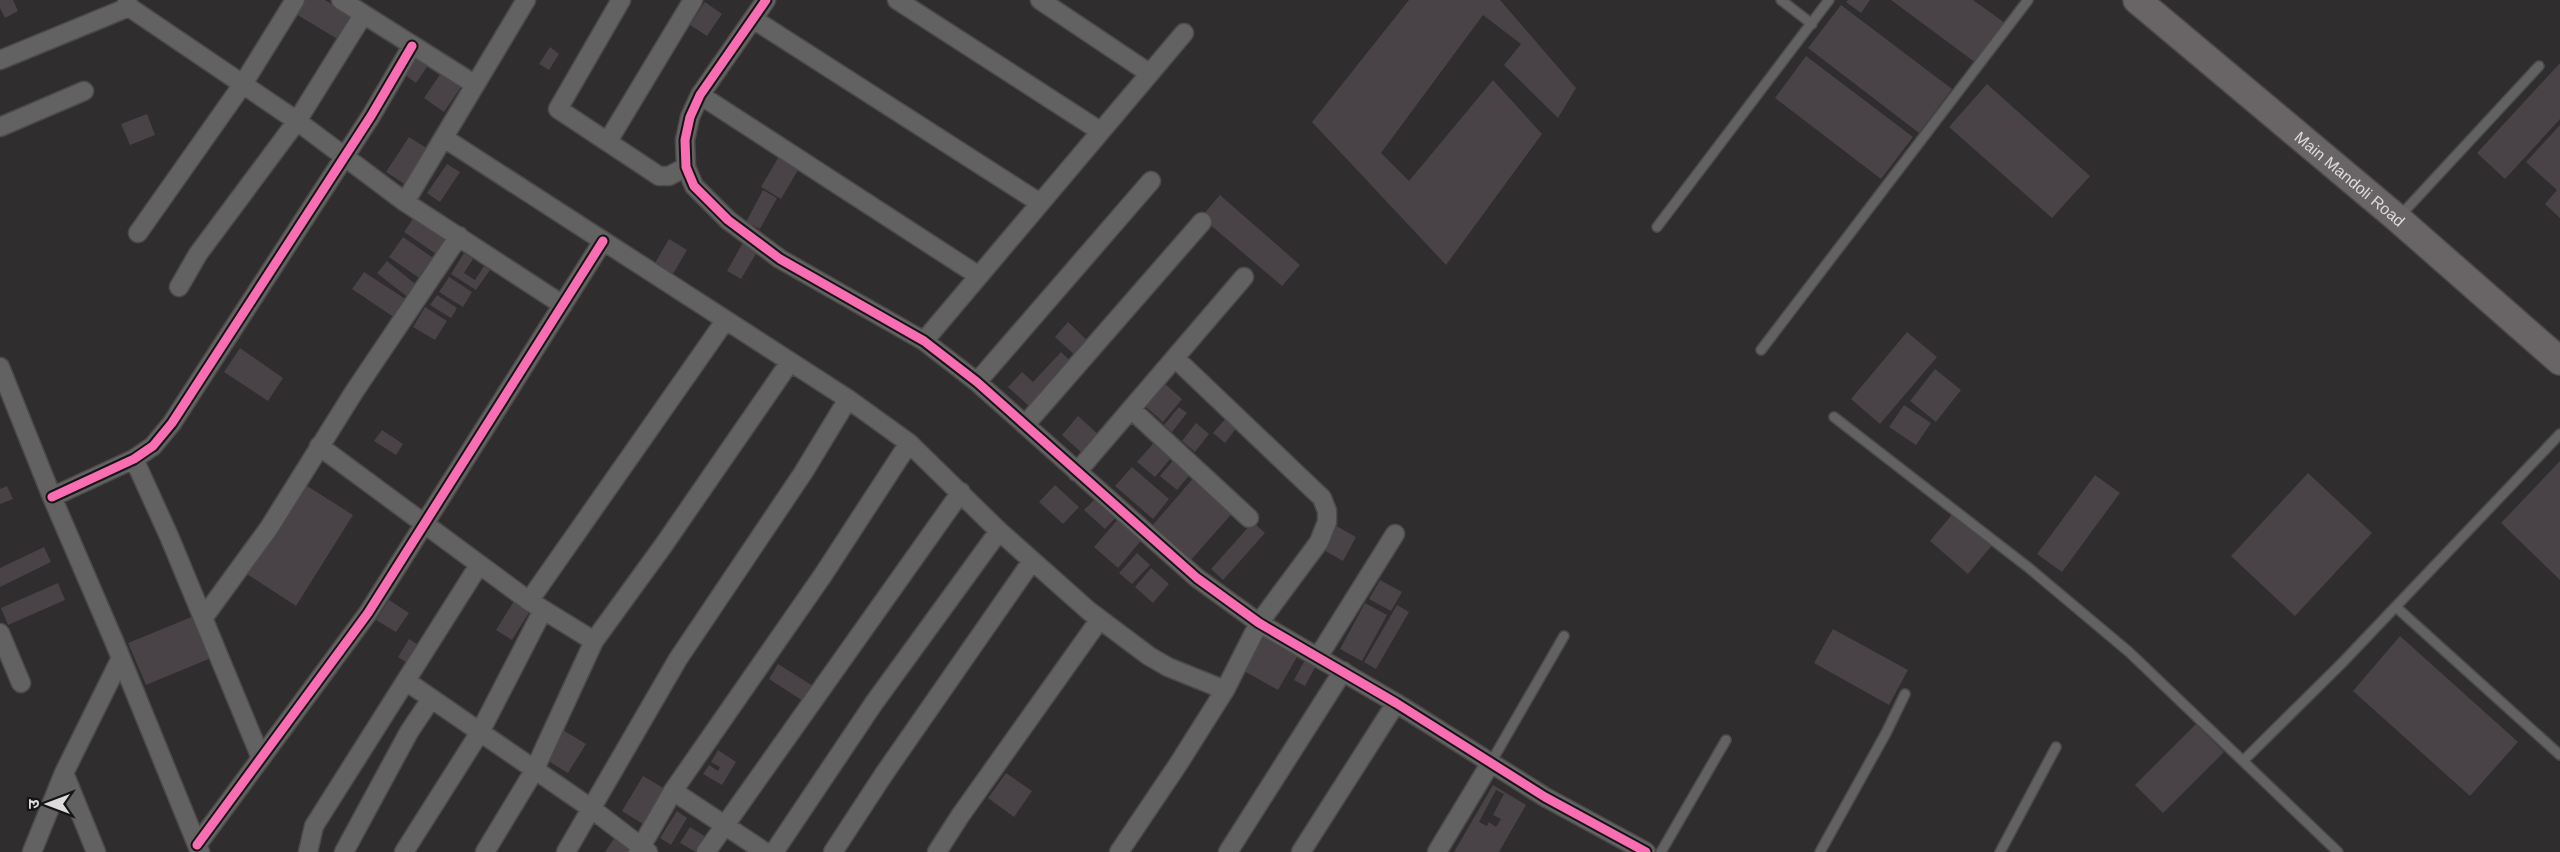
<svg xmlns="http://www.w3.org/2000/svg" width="2560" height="852" viewBox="0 0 2560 852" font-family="Helvetica,'Noto Sans Devanagari',sans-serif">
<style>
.building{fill:#494246;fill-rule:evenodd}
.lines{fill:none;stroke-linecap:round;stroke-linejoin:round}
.lane-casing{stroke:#4b494a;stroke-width:12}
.street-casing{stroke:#4b494a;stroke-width:21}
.secondary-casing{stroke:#4b494a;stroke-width:30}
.lane{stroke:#636262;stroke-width:9}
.street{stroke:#636262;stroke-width:18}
.secondary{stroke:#696567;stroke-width:27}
.cycleway-casing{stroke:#161515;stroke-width:13}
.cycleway{stroke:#f96db3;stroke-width:9}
.labels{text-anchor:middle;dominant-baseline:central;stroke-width:4.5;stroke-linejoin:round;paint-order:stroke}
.street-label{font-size:16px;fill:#dedbdc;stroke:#161515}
</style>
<rect width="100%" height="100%" fill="#2f2d2e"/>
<!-- building -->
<path class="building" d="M0 0H13L18 11 5 18 0 8Z
M304 0H325L353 17 339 40 296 14Z
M1409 0H1500L1576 88 1558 118 1504 65 1521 44 1483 15 1381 153 1409 181 1493 80 1542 134 1446 265 1312 122Z
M1848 0H1870L1861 13 1846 2Z
M1891 0H1973L2005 23 1976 63Z
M705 2 722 14 707 36 690 25Z
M1841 5 1952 89 1919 133 1808 48Z
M550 47 559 54 549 70 539 64Z
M417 56 429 64 416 83 405 75Z
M1806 56 1913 137 1881 179 1775 98Z
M2560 63V119L2505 179 2477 153Z
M441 73 461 87 444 112 424 98Z
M1987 84 2090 176 2052 218 1949 127Z
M147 114 155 135 130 145 121 124Z
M2560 125V218L2545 204 2557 190 2526 162Z
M409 137 428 149 406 185 386 172Z
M781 153 801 165 781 199 761 187Z
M447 164 460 172 440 202 427 193Z
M763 190 777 198 760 229 746 222Z
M1220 195 1300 265 1282 286 1201 217Z
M417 213 452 238 439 256 404 232Z
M403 237 436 260 422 280 389 257Z
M669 239 687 250 673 274 655 263Z
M745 239 760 247 741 279 727 271Z
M464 253 473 259 464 273 475 280 484 266 490 270 476 290 451 274Z
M387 261 419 287 410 299 377 273Z
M364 272 410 302 398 320 352 289Z
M449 277 472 292 463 307 439 292Z
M437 295 457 308 451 318 430 305Z
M425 307 447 321 435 340 413 327Z
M1068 322 1091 344 1078 358 1055 337Z
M1907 332 1937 357 1880 424 1851 399Z
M240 348 283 378 268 401 224 372Z
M1061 352 1074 364 1032 409 1008 387 1022 372 1033 382Z
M1935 369 1961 390 1936 422 1910 401Z
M1164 383 1182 399 1163 422 1144 405Z
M1904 405 1931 423 1916 445 1889 427Z
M1179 407 1187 413 1172 432 1164 425Z
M1078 416 1098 434 1082 453 1062 435Z
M1227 417 1238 426 1225 443 1213 433Z
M1196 423 1209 434 1195 452 1182 441Z
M382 430 403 444 396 455 374 441Z
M1158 438 1175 453 1155 477 1137 462Z
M1175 458 1192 472 1177 490 1160 476Z
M2560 461V580L2501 523Z
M1132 467 1169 499 1153 519 1115 486Z
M2308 473 2372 533 2295 616 2231 556Z
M1196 475 1235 510 1191 560 1152 526Z
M2095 475 2120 493 2062 572 2037 554Z
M304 484 353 515 296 606 247 574Z
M1055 485 1079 507 1063 524 1039 502Z
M7 486 13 499 0 504V489Z
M1098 496 1118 515 1105 529 1084 510Z
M1954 512 1993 544 1968 574 1930 541Z
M1120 517 1144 537 1118 568 1094 547Z
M1253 522 1265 533 1223 580 1211 569Z
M1333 524 1356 537 1343 561 1320 548Z
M44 547 51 562 0 587V568Z
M1137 553 1150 565 1132 584 1119 573Z
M1151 568 1169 584 1153 603 1135 587Z
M1380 580 1402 592 1391 611 1369 599Z
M58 583 65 600 8 625 1 608Z
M389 600 409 613 396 632 376 620Z
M514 601 530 611 512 640 496 630Z
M1365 603 1387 615 1362 661 1340 649Z
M1397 605 1409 612 1376 669 1364 662Z
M194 616 211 658 146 685 128 643Z
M1833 629 1908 670 1889 705 1814 663Z
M1264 636 1298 655 1278 690 1244 671Z
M2400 636 2518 742 2470 796 2353 691Z
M409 639 423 648 412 666 398 657Z
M1307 656 1318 662 1305 686 1294 680Z
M778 664 813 686 803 701 769 679Z
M2196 724 2224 752 2163 813 2135 785Z
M563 730 586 744 568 773 545 759Z
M718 750 736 762 722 785 703 774 709 765 718 771 720 767 711 762Z
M1006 773 1032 791 1014 817 988 798Z
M643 776 665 789 643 824 622 811Z
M1493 785 1526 805 1499 852H1454ZM1496 790 1504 794 1493 815 1501 819 1496 827 1489 822 1487 826 1479 822Z
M677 811 687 818 671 845 660 838Z
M690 827 706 837 696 852 680 843Z
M615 837 633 849 631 852H605Z"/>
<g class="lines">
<defs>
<path id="lane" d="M1781 0 1812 24
M2399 217 2539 66
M1657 227 1829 0
M1761 350 2028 0
M1834 417 2029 568 2129 652 2338 852
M2396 607 2560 755
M2243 761 2342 663 2560 434
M1490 764 1564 636
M1661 852 1726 740
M1820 852 1886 733 1905 694
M2000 852 2056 747"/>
<path id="street" d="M341 0 474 84
M621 0 558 109 659 176H669L686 167
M766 0 700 95 690 117 685 140 686 167 694 186 728 220 780 259 924 341 977 382 1197 578 1259 623 1396 703 1545 797 1646 852
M897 0 1100 131
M1040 0 1149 73
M129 7 297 121 405 202 563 305
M753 19 1040 203
M0 60 129 7 127 0
M700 95 979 276
M0 127 84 91
M444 138 848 399 909 443 999 531 1089 611 1149 656 1168 667 1225 690
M608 141 693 0
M405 202 526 0
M138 233 243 84 295 0
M179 287 198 254 297 121 363 15
M924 341 1184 33
M0 367 52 497 114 641 200 852
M977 382 1151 181
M1131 409 1249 518
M1025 425 1202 222
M319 446 529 601 594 641
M134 459 169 536 261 758
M1077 472 1244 277
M52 497 134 459 153 446 172 423 371 116 412 46
M529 601 725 321
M204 617 269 528 354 392 459 236
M0 633 21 683
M1318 657 1395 534
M406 681 592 809 648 852
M64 773 96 852
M673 791 765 852
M197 845 368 613 603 241
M32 852 64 773 121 658
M308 852 314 826 479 565
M344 852 409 732 431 699
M404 852 480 732 543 610
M485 852 534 771 594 641 663 546 790 362
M566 852 678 659 803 473 848 399
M638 852 673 791 823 575 909 443
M706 852 961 492
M774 852 874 703 999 531
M833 852 884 774 1032 561
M937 852 960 816 1100 619
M1119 852 1177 766 1225 690 1259 623 1319 542 1327 522V511L1322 498 1175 358
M1228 852 1343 671
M1301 852 1396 703
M1437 852 1490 764"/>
<g id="secondary">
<path id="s1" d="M2137 0 2397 218 2560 361"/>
</g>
</defs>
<!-- lane casing -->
<use href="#lane" class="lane-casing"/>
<!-- street casing -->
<use href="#street" class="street-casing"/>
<!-- secondary casing -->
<use href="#secondary" class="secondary-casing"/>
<!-- lane -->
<use href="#lane" class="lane"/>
<!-- street -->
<use href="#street" class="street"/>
<!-- secondary -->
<use href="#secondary" class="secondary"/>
<defs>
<path id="cycleway" d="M766 0 700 95 690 117 685 140 686 167 694 186 728 220 780 259 924 341 977 382 1197 578 1259 623 1396 703 1545 797 1646 852
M52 497 134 459 153 446 172 423 371 116 412 46
M197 845 368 613 603 241"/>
</defs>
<!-- cycleway casing -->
<use href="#cycleway" class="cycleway-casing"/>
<!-- cycleway -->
<use href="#cycleway" class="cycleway"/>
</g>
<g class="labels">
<!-- street labels -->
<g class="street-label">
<text stroke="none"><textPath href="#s1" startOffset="278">Main Mandoli Road</textPath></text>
</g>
</g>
<!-- north arrow -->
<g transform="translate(48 804) rotate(270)" stroke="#161515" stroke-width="4.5" paint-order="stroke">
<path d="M0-4.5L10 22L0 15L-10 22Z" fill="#dedbdc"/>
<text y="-9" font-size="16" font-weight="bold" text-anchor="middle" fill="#dedbdc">उ</text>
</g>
</svg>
